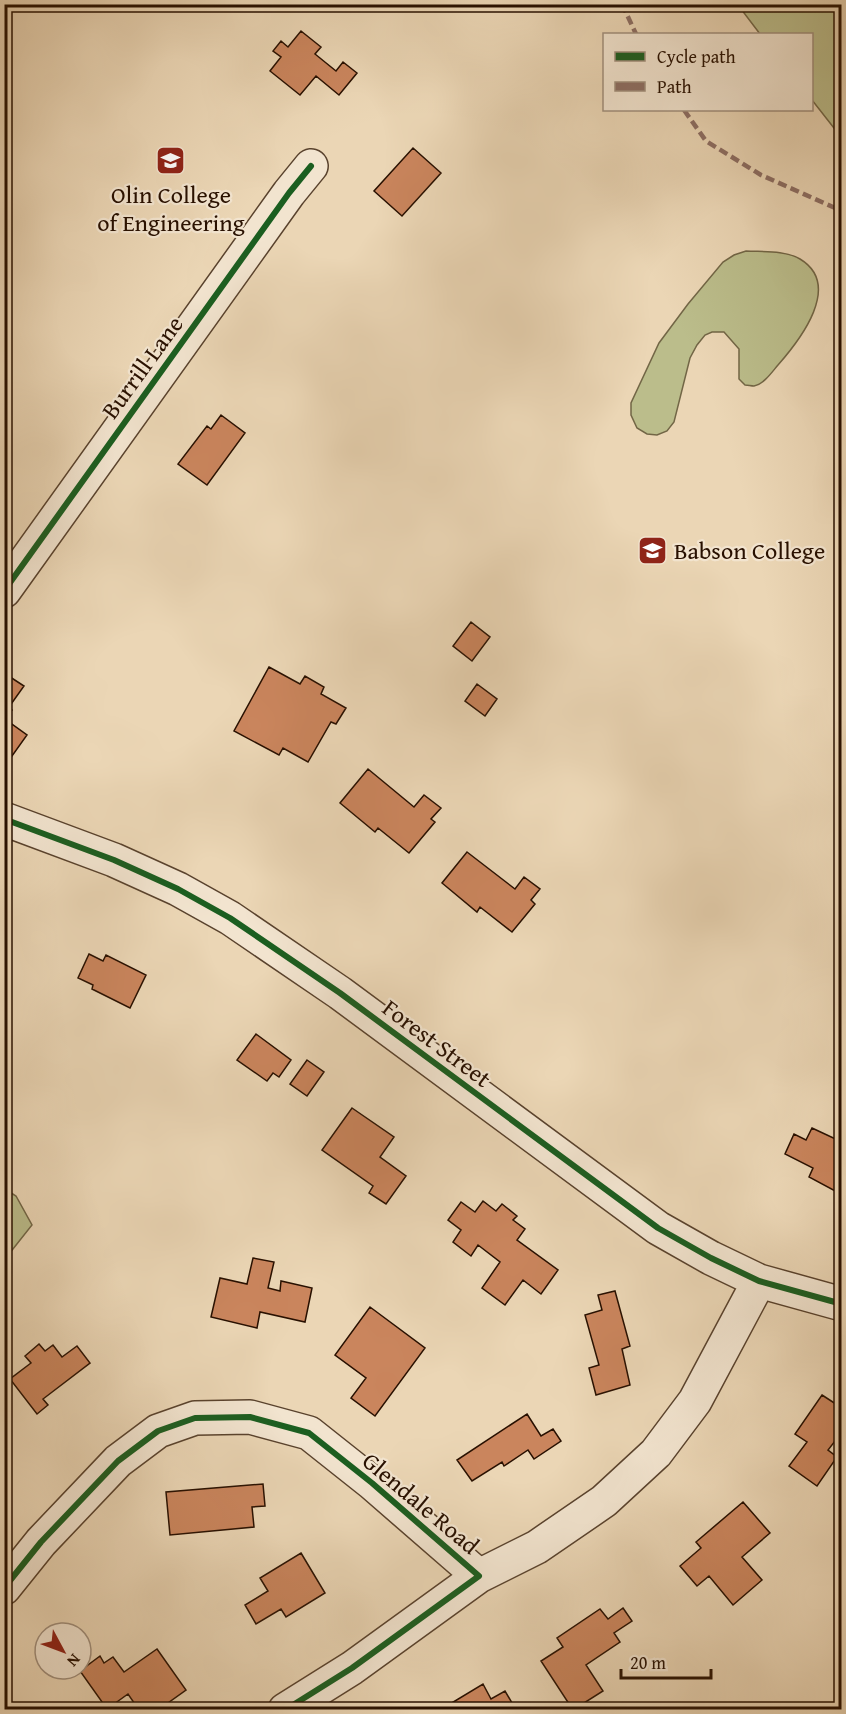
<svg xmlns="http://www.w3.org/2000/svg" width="846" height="1714" viewBox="0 0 846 1714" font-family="'Gentium Book Plus',serif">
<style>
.green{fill:#bbbd8b;stroke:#726646;stroke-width:1.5}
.building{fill:#ca855d;stroke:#281000;stroke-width:1.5}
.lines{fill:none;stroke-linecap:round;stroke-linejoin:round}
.minor-casing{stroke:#59422d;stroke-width:36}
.minor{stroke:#f2e4cf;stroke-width:33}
.quiet{stroke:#8d6e63;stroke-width:4.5;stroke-dasharray:9 4.5;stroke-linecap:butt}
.cycleway-casing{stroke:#f2e4cf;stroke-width:10}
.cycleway{stroke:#1b5e20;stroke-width:6}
.labels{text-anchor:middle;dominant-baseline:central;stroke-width:4.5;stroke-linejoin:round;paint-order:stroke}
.poi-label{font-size:24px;fill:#281000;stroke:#f2e4cf}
.street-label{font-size:24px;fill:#281000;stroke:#f2e4cf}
</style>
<rect width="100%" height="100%" fill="#ebd6b5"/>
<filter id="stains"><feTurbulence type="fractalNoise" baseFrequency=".00333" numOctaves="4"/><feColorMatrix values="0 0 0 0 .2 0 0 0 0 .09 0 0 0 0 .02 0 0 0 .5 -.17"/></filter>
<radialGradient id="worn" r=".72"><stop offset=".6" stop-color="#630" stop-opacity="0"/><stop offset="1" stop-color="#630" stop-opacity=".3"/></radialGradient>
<!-- green -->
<path class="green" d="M738 5H841V137L812 100V34H760Z
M746 251C763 252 785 250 800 259 843 285 800 340 778 365 772 372 764 384 754 386 751 386 748 385 745 385L739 379V349L724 332H712L705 335 697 345 690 358 674 422 667 431 657 435 647 434 637 428 631 415V403L659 343 688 304 723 262 734 255Z
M5 1189 16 1196 32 1225 5 1259Z"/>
<!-- building -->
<path class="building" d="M301 31 321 47 315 54 336 71 343 62 357 73 339 95 316 76 300 95 270 71 281 57 273 51 281 41 288 47Z
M413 148 441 173 402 216 374 191Z
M221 415 245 433 207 485 178 464 207 426 211 429Z
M471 622 490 637 472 661 453 646Z
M269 667 300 684 305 676 324 687 321 694 346 708 336 724 331 722 308 762 283 748 279 755 234 731Z
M4 673 24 686 9 707 12 710 5 719 27 735 12 756 4 751Z
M477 684 497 699 485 716 465 701Z
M368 769 414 807 424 795 441 808 431 819 435 822 409 853 378 828 375 832 340 803Z
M467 852 515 889 524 877 540 889 531 900 535 904 512 932 480 907 477 912 442 883Z
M89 954 103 961 106 955 146 975 130 1008 92 989 93 985 78 978Z
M256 1034 291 1060 279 1077 273 1073 267 1081 237 1060Z
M307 1060 324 1072 307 1096 290 1084Z
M352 1108 394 1137 380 1157 406 1176 386 1204 369 1193 373 1186 322 1150Z
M812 1128 842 1142V1183L837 1192 809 1177 813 1168 785 1154 794 1134 806 1140Z
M483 1201 496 1211 502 1204 517 1216 513 1220 525 1229 517 1240 558 1270 541 1294 523 1280 505 1305 482 1288 500 1262 478 1245 471 1256 453 1242 461 1230 448 1220 461 1202 475 1212Z
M253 1258 274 1262 268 1288 280 1291 281 1281 312 1288 305 1322 260 1312 257 1328 211 1317 220 1278 247 1284Z
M615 1291 630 1346 622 1349 630 1385 596 1395 589 1368 599 1365 585 1315 602 1310 598 1295Z
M370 1307 425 1348 375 1416 351 1398 366 1378 335 1355Z
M39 1344 45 1351 53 1345 62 1357 77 1346 90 1363 43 1399 48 1405 37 1414 10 1379 31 1363 25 1356Z
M822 1395 842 1408V1432L828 1450 837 1457 817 1486 789 1466 807 1442 795 1434Z
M527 1414 541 1436 553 1429 561 1441 534 1459 528 1450 504 1466 502 1462 472 1481 457 1460Z
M263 1484 265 1506 252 1507 254 1527 170 1535 166 1492Z
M743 1502 770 1533 742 1557 762 1580 733 1605 709 1576 697 1586 680 1566 701 1548 696 1542Z
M301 1553 325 1593 286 1617 281 1609 256 1624 245 1605 268 1591 260 1578Z
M623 1608 632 1621 614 1633 620 1642 586 1665 603 1691 573 1710 541 1661 563 1647 557 1638 600 1609 608 1619Z
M157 1649 186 1690 158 1710H139L128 1694 107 1709 80 1671 100 1656 104 1663 113 1657 124 1672Z
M483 1684 491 1699 505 1691 515 1708 440 1710Z"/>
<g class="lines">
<defs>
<path id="minor" d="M4 591 289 193 311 166
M4 819 114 860 178 889 230 918 340 993 658 1228 711 1258 759 1281 842 1304
M479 1576 537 1547 604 1501 656 1453 695 1401 759 1281
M4 1588 41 1542 118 1461 158 1431 195 1418 250 1417 309 1433 372 1483 479 1576 352 1668 285 1710"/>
</defs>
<!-- minor casing -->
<use href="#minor" class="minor-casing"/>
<!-- minor -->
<use href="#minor" class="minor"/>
<!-- quiet -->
<path class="quiet" d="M622 4 636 34
M831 4 842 23
M684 110 706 141 761 175 842 211"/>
<defs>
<path id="cycleway" d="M4 591 289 193 311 166
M4 819 114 860 178 889 230 918 340 993 658 1228 711 1258 759 1281 842 1304
M4 1588 41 1542 118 1461 158 1431 195 1418 250 1417 309 1433 372 1483 479 1576 352 1668 285 1710"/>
</defs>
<!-- cycleway casing -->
<use href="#cycleway" class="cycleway-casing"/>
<!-- cycleway -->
<use href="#cycleway" class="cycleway"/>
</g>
<!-- icons -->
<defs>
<symbol id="university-square" viewBox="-11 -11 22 22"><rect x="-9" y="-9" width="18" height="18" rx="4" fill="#8f2418" stroke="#f2e4cf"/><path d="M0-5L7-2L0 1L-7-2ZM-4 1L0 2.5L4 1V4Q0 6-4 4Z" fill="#fff"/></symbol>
</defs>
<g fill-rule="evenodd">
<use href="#university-square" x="154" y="144" width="33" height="33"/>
<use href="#university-square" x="636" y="534" width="33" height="33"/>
</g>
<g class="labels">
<!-- poi labels -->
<g class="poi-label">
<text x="171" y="194">Olin College<tspan x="171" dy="28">of Engineering</tspan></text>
<text x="674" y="550" text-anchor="start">Babson College</text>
</g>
<!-- street labels -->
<g class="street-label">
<text transform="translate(142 367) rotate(-54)">Burrill Lane</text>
<text transform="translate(437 1043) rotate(37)">Forest Street</text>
<text transform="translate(421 1503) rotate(40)">Glendale Road</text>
</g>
</g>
<!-- margin -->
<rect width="846" height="1714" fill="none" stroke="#ebd6b5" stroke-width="24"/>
<rect x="6" y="6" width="834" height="1702" fill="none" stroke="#281000" stroke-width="3"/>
<rect x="12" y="12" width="822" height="1690" fill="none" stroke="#281000" stroke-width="1.5"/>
<!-- legend -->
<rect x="603" y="33" width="210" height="78" fill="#f2e4cf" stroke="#a18f7c" stroke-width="1.5"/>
<rect x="615" y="52" width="30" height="9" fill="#1b5e20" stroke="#a18f7c" stroke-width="1.5"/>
<text x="657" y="63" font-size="18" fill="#281000">Cycle path</text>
<rect x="615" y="82" width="30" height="9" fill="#8d6e63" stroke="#a18f7c" stroke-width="1.5"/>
<text x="657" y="93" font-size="18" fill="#281000">Path</text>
<!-- north arrow -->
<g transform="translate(63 1651) rotate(131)"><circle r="28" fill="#f2e4cf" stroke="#a18f7c" stroke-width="1.5"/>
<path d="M0-4.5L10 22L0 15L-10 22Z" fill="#8f2418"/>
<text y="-9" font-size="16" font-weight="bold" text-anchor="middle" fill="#281000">N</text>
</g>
<!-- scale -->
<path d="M621 1669v9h90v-9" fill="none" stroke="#281000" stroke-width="3"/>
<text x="630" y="1669" font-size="18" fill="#281000" stroke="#f2e4cf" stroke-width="4.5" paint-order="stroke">20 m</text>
<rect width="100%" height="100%" filter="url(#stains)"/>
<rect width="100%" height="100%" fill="url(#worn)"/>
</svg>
